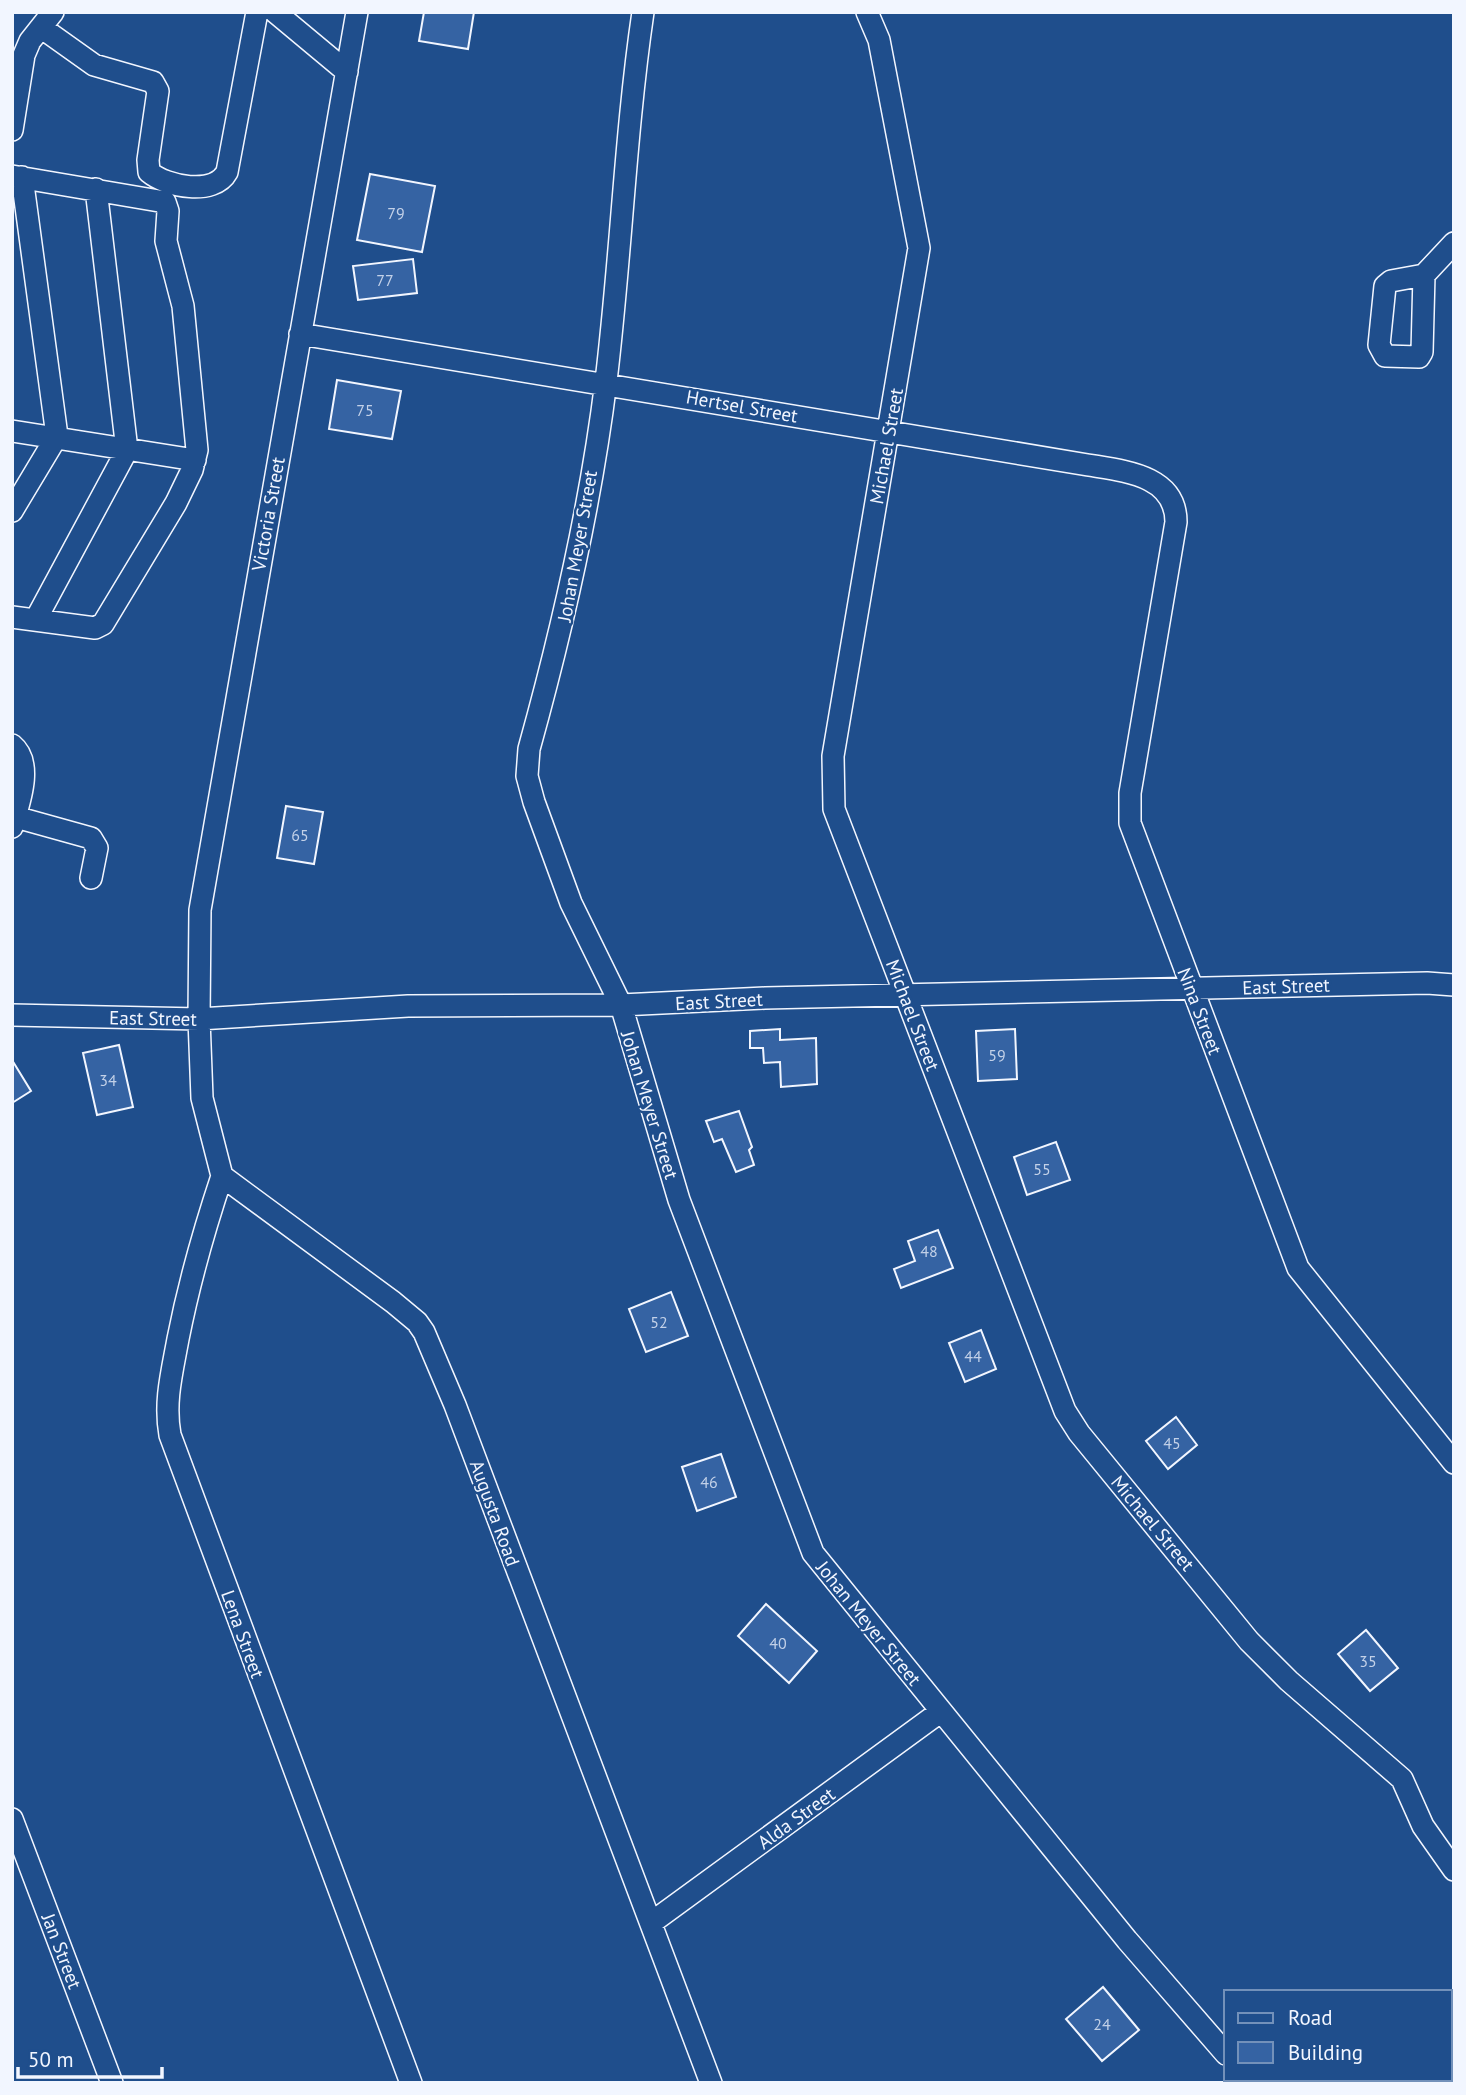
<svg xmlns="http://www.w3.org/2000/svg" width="1466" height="2095" viewBox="0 0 1466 2095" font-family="'PT Sans',sans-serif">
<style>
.building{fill:#3563a3;stroke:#f2f6ff;stroke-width:2}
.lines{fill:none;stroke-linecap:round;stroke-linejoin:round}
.minor-casing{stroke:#f2f6ff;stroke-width:24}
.minor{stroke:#1f4e8c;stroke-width:21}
.labels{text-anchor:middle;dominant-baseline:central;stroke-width:5;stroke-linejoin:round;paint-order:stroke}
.number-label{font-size:16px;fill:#c3d1e8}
.street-label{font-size:19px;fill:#f2f6ff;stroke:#1f4e8c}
</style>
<rect width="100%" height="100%" fill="#1f4e8c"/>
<!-- building -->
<path class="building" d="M424 12H474L468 49 419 41Z
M370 174 435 186 422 252 357 240Z
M413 259 417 293 358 300 353 266Z
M337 380 401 391 392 439 329 429Z
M286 806 323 812 314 864 277 858Z
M780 1029V1040L816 1038 817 1084 781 1087 780 1062 764 1063 763 1048H750V1031Z
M1015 1029 1017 1079 978 1081 976 1031Z
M119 1045 133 1107 97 1115 83 1053Z
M12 1060 31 1091 12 1103Z
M739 1111 752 1147 749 1150 754 1165 736 1172 722 1139 714 1142 706 1121Z
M1056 1142 1070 1180 1027 1195 1014 1157Z
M938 1230 953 1268 901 1288 894 1269 915 1261 908 1241Z
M671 1292 688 1336 646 1352 629 1309Z
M981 1330 996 1369 965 1382 949 1343Z
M1176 1417 1197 1445 1168 1469 1146 1441Z
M721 1454 736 1497 697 1511 682 1467Z
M766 1604 817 1651 789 1683 738 1636Z
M1366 1630 1398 1668 1370 1691 1338 1654Z
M1103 1987 1139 2030 1102 2061 1066 2019Z"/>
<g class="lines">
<defs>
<path id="minor" d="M275 12 347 72
M357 12 200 910 199 1019 202 1098 222 1176 393 1302 417 1322 424 1332 455 1405 711 2083
M643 12C625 135 621 258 606 381 591 504 562 630 529 749L527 776 534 802 571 903 621 1005 679 1200 813 1553 1127 1940 1226 2054
M867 12 879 40 919 248 833 756 834 809 1065 1411 1079 1433 1249 1641 1289 1681 1402 1779 1423 1826 1454 1870
M42 28 94 65 153 82 158 91 148 160 149 172C167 187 214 196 227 172L257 12
M12 130 24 55 30 41 53 12
M12 176 165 202 168 211 166 241 183 306 197 450 192 470 176 503 103 624 95 628 12 617
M1424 275 1422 352 1419 357 1385 356 1379 345 1385 286 1391 281 1424 275 1454 243
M300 334 1088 465C1124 471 1176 475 1176 522L1130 793V823L1298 1268 1454 1463
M12 431 195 460
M12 511 57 436 22 177
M36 619 127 450 96 189
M12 745C34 763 19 803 12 827
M12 816 91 838 97 848 91 878
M12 1015 199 1019 408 1006 621 1005 765 998 1427 983 1454 985
M222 1176C204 1230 189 1283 178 1339 172 1372 164 1402 170 1435L411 2083
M12 1819 112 2083
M651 1923 940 1712
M1246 2079 1248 2083"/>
</defs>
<!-- minor casing -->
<use href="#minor" class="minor-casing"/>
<!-- minor -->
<use href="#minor" class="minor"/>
</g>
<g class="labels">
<!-- number labels -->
<g class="number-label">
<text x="396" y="213">79</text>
<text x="385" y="280">77</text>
<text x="365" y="410">75</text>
<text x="300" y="835">65</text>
<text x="997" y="1055">59</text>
<text x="108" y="1080">34</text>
<text x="1042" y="1169">55</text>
<text x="929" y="1251">48</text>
<text x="659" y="1322">52</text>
<text x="973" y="1356">44</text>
<text x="1172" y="1443">45</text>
<text x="709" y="1482">46</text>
<text x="778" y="1643">40</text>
<text x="1368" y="1661">35</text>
<text x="1102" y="2024">24</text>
</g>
<!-- street labels -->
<g class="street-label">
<text transform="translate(742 406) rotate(10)">Hertsel Street</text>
<text transform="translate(886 446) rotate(-80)">Michael Street</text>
<text transform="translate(268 514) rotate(-80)">Victoria Street</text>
<text transform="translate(577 546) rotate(-80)">Johan Meyer Street</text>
<text transform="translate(1286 986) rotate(-2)">East Street</text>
<text transform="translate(719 1001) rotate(-3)">East Street</text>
<text transform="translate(1200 1011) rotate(69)">Nina Street</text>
<text transform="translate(913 1015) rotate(69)">Michael Street</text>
<text transform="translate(153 1018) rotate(1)">East Street</text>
<text transform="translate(650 1105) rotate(73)">Johan Meyer Street</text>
<text transform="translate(495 1513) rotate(70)">Augusta Road</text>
<text transform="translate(1153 1523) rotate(50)">Michael Street</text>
<text transform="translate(869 1623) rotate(51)">Johan Meyer Street</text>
<text transform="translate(243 1634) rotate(70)">Lena Street</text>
<text transform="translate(796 1818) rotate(-36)">Alda Street</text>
<text transform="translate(62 1951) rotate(69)">Jan Street</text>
</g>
</g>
<!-- border -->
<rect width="1466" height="2095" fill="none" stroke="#f2f6ff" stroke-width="28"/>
<!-- legend -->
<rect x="1224" y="1990" width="228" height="91" fill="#1f4e8c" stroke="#7391ba" stroke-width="2"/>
<rect x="1238" y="2013" width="35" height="10" fill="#1f4e8c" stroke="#7391ba" stroke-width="2"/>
<text x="1288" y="2025" font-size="21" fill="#f2f6ff">Road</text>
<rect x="1238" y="2042" width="35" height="21" fill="#3563a3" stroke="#7391ba" stroke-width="2"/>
<text x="1288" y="2060" font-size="21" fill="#f2f6ff">Building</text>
<!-- scale -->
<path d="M18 2067v10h144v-10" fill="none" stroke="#f2f6ff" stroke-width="3.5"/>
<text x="28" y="2067" font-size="21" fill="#f2f6ff" stroke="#1f4e8c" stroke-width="5" paint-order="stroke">50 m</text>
</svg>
